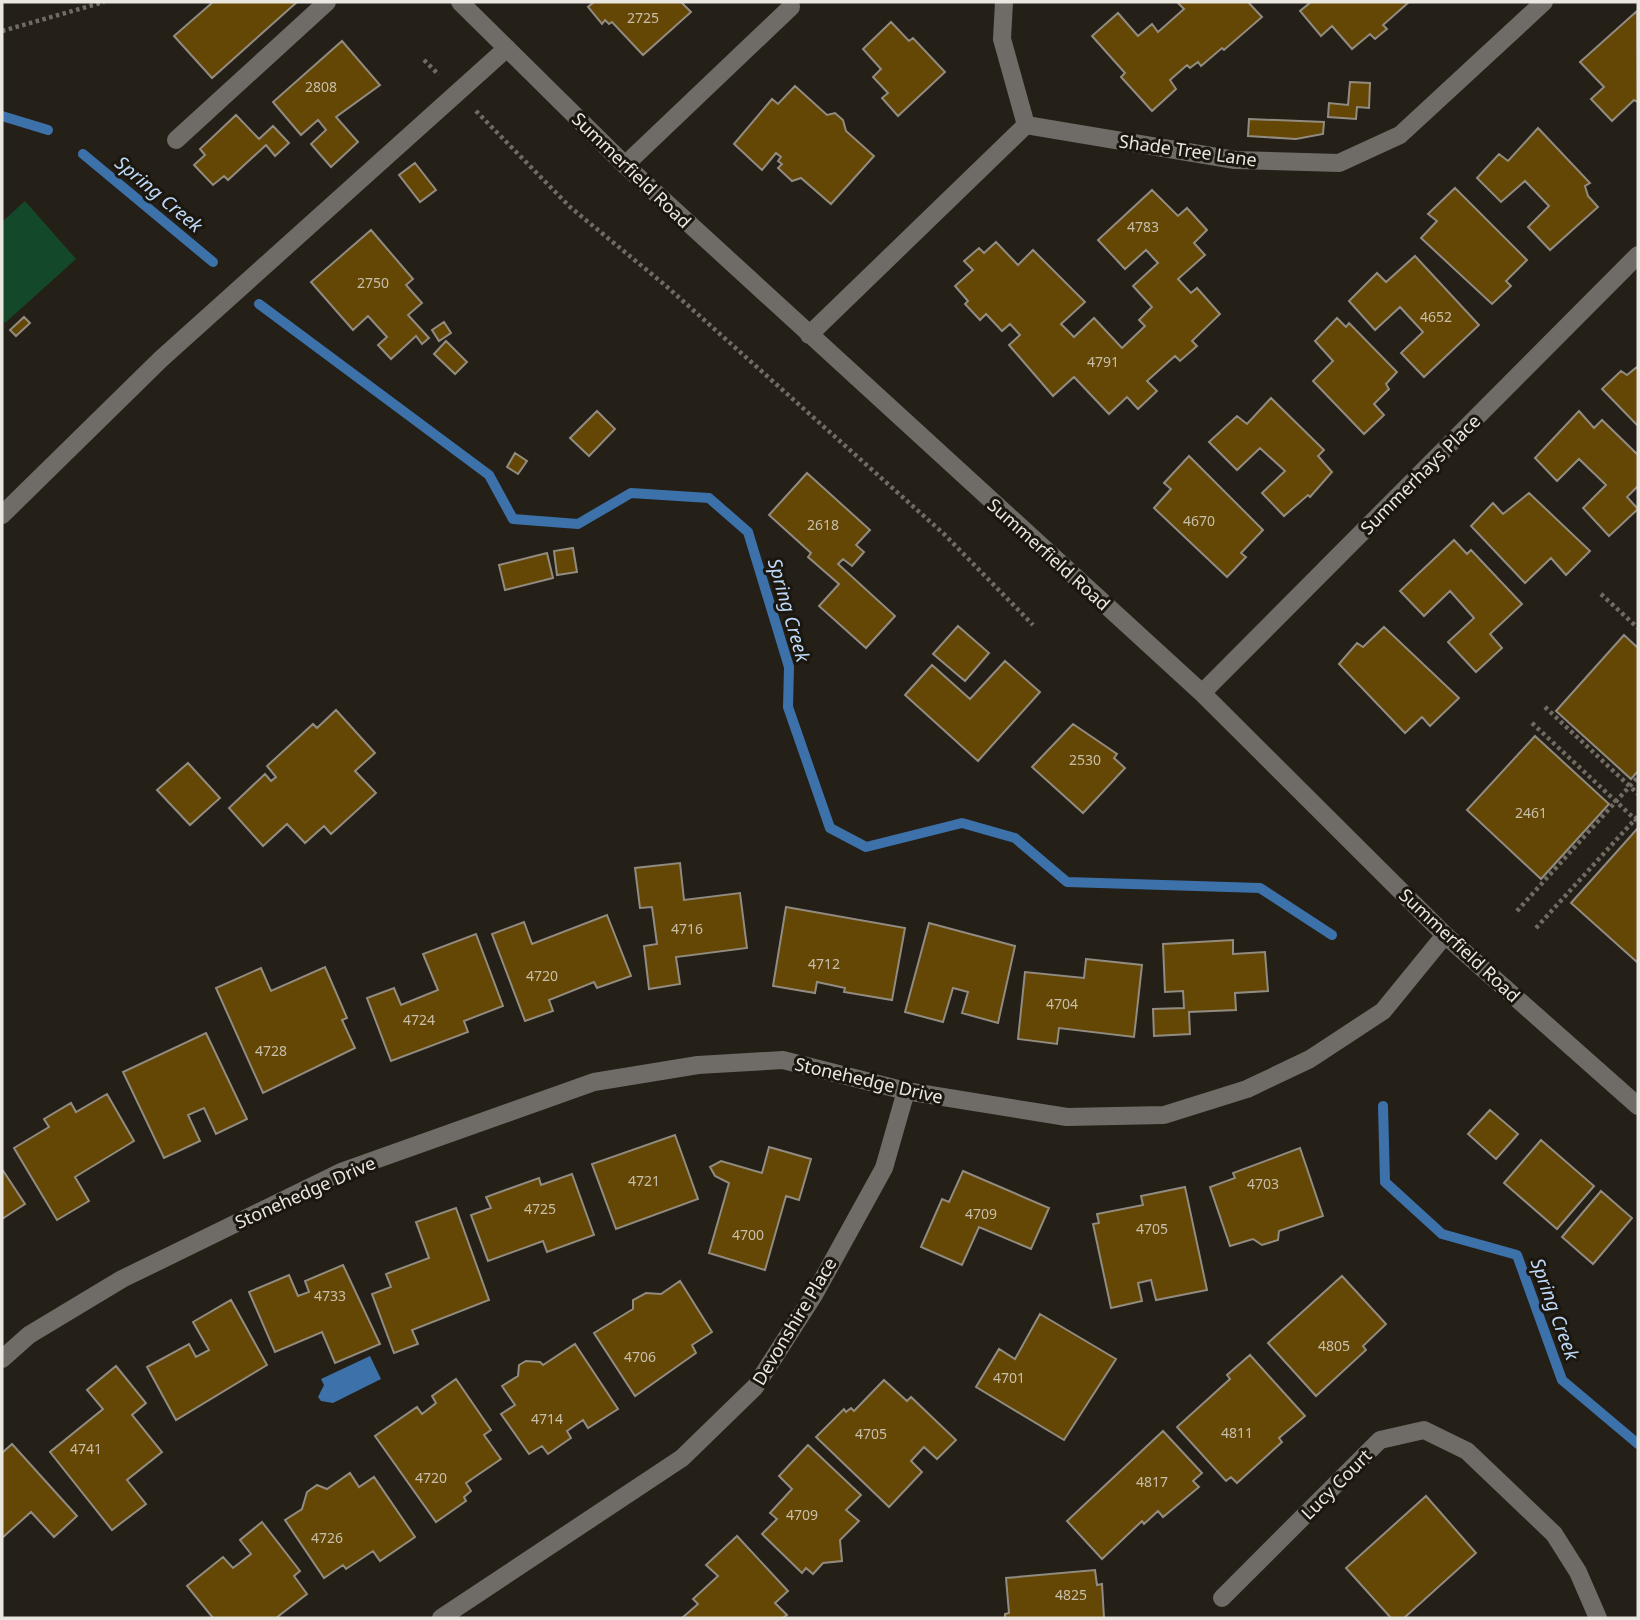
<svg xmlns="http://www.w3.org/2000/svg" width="1640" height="1620" viewBox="0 0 1640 1620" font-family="'Noto Sans',sans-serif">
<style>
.green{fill:#14482a}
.water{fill:#3c71a9}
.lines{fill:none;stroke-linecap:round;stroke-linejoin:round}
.stream{stroke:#3c71a9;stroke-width:10}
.building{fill:#644705;stroke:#918b81;stroke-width:2}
.path{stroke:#706c64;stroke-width:4.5;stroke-dasharray:3.5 3.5;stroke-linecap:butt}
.minor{stroke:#6f6b67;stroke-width:18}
.labels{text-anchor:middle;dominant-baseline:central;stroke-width:6;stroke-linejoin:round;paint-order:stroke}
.number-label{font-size:14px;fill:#c8bfaa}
.street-label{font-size:18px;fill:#eae7e1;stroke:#1b160e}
.water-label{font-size:19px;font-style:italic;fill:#bddafa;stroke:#1b160e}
</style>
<rect width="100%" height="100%" fill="#241f17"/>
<!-- green -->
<path class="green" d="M25 201 76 259 5 323 2 319V222Z"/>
<!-- water -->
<path class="water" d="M370 1356 381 1379 333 1403 321 1401 318 1397 324 1385 321 1379Z"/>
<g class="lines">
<!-- stream -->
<path class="stream" d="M2 116 48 130
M83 154 213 262
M259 304 489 475 513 519 578 524 631 493 709 498 748 532 789 667 788 707 830 828 866 847 962 823 1015 838 1067 882 1260 888 1332 935
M1383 1106 1385 1182 1442 1234 1517 1255 1562 1380 1638 1444"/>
</g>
<!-- building -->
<path class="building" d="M213 2H297L212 78 174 36Z
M594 2H681L691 12 643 55 612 22 609 24 605 20 602 24 588 7Z
M1177 2H1248L1262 17 1224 50 1222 48 1201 66 1198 62 1190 68 1187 65 1170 80 1176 89 1152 111 1121 77 1125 73 1092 36 1118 13 1138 36 1152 24 1158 32 1184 9Z
M1311 2H1409L1383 25 1387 29 1375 39 1370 34 1352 49 1332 26 1321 36 1300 11Z
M1637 11 1638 102 1634 100 1612 121 1591 99 1604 87 1580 62Z
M891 22 909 41 913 38 945 72 898 116 882 98 888 93 873 77 881 69 863 49Z
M342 41 380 85 336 117 358 142 331 167 311 144 326 130 318 120 301 135 273 102Z
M1350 82 1370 83 1369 108 1357 107 1356 119 1328 117 1329 103 1348 105Z
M795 86 827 115 835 113 843 120 846 131 874 156 831 204 801 178 792 181 778 168 782 164 778 161 781 157 776 153 762 170 734 144 772 99 778 104Z
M236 115 259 139 273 126 289 143 275 156 266 145 228 180 224 176 213 185 194 165 205 155 200 149Z
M1249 119 1324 122 1323 134 1296 139 1248 136Z
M1538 128 1590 183 1585 186 1588 196 1598 207 1550 250 1528 227 1549 206 1525 181 1501 202 1477 178 1499 154 1508 161Z
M415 163 436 190 420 202 399 175Z
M1455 188 1527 260 1506 281 1511 286 1492 304 1421 238 1437 221 1428 214Z
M1152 190 1178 216 1187 208 1207 230 1194 243 1205 255 1178 279 1191 293 1197 288 1220 314 1192 341 1197 346 1180 361 1175 356 1147 381 1157 391 1138 409 1127 397 1109 414 1074 377 1053 396 1009 345 1020 335 1010 324 1002 331 986 314 980 320 965 304 968 301 955 286 973 270 964 261 979 248 984 253 996 242 1018 265 1033 250 1085 302 1061 324 1074 337 1094 318 1122 348 1145 326 1139 320 1152 307 1133 286 1158 263 1146 250 1125 269 1098 240Z
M371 230 413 279 406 285 422 303 408 315 429 338 422 344 416 336 391 359 378 345 387 337 368 316 353 330 311 282Z
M1415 256 1479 325 1424 377 1401 353 1423 332 1400 307 1375 330 1349 301 1377 273 1386 282Z
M24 317 30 323 16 336 10 330Z
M1337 318 1346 327 1349 323 1397 372 1386 384 1389 389 1374 404 1384 415 1364 434 1313 381 1333 361 1315 341Z
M444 322 451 333 439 341 432 330Z
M446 341 467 362 455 374 434 354Z
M1638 366V426L1602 389 1621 371 1627 375Z
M1271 398 1324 450 1318 456 1332 472 1310 497 1308 495 1284 516 1262 493 1285 471 1260 448 1237 470 1209 442 1237 416 1247 424Z
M597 411 615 429 589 456 570 438Z
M1579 411 1594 428 1602 420 1638 455V486L1627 497 1638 509 1609 536 1583 508 1606 485 1579 459 1557 481 1535 458Z
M515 453 527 461 518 474 507 467Z
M1189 456 1263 530 1241 553 1246 557 1227 577 1154 508 1171 489 1164 483Z
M807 473 870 530 856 545 864 552 852 566 843 559 838 564 895 616 866 648 819 606 839 584 808 557 811 553 769 515Z
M1529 493 1590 551 1566 575 1551 558 1525 583 1471 526 1493 503 1503 514Z
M1454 540 1467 554 1471 550 1522 604 1490 634 1502 648 1476 672 1448 642 1474 618 1450 591 1424 616 1400 591Z
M573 548 577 572 557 575 554 551Z
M547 553 553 578 505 590 499 565Z
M958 626 989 653 965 681 933 654Z
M1384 627 1459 698 1430 726 1422 717 1405 733 1339 664 1357 643 1363 647Z
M1624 635 1638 648V771L1631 779 1556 711Z
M1005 661 1040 692 978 761 905 695 932 665 970 699Z
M336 710 375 753 355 771 376 793 331 834 324 826 305 843 287 824 263 846 229 808 265 774 271 781 276 777 267 766 313 724 317 728Z
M1073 724 1117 754 1114 758 1125 768 1083 813 1032 767Z
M1535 736 1609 804 1541 879 1467 810Z
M188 763 220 798 190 825 157 790Z
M1637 829 1638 830V963L1571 903Z
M680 863 684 900 740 893 747 948 676 957 680 984 649 989 644 946 657 944 652 907 640 908 635 868Z
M786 907 905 928 892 1000 844 992 845 988 817 982 815 993 773 986Z
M607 915 631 976 597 988 594 982 549 1000 553 1011 525 1021 492 934 524 922 532 944Z
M929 923 1015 946 998 1023 962 1013 968 992 953 988 943 1022 905 1012Z
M476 934 503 1006 464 1021 468 1032 391 1061 367 998 394 988 401 1005 438 990 423 954Z
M1233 940V954L1265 952 1268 991 1235 993 1236 1010 1189 1012 1190 1034 1154 1036 1153 1009 1184 1008 1183 991 1165 992 1163 944Z
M1086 959 1142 965 1134 1037 1059 1028 1057 1044 1018 1039 1025 972 1084 978Z
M325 967 347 1018 342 1020 355 1048 263 1093 216 988 261 968 271 991Z
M206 1033 247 1119 216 1134 204 1108 188 1115 200 1141 164 1158 123 1072Z
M107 1094 134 1141 75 1177 89 1201 57 1220 14 1148 49 1127 44 1119 71 1103 76 1112Z
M1490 1110 1518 1134 1496 1159 1468 1134Z
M675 1135 698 1199 616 1229 592 1164Z
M1541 1140 1594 1186 1557 1229 1504 1183Z
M769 1147 811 1159 799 1200 786 1196 765 1270 709 1253 729 1183 715 1176 710 1167 721 1161 762 1173Z
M1300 1148 1323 1216 1279 1231 1278 1240 1262 1245 1253 1239 1230 1246 1210 1187 1235 1178 1233 1173Z
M2 1169 25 1204 2 1219Z
M963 1171 1049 1208 1031 1249 979 1227 962 1265 921 1247 942 1199 949 1202Z
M572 1174 594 1235 547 1252 543 1241 488 1261 471 1215 491 1208 486 1197 539 1178 541 1185Z
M1185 1187 1207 1290 1156 1300 1151 1280 1138 1283 1142 1301 1111 1308 1093 1224 1099 1223 1097 1214 1143 1205 1141 1196Z
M1601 1191 1632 1218 1593 1264 1562 1237Z
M456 1208 489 1300 412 1330 418 1344 394 1353 372 1294 391 1287 386 1274 429 1258 416 1222Z
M343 1265 380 1344 335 1363 322 1332 275 1352 249 1292 289 1275 298 1296 309 1292 305 1281Z
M1342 1276 1386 1324 1363 1346 1366 1350 1316 1396 1268 1343Z
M680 1281 712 1332 692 1345 696 1353 635 1396 594 1333 633 1309V1300L646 1293 661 1294Z
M231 1300 267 1365 176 1420 147 1367 189 1344 196 1357 209 1350 193 1322Z
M1040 1314 1116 1359 1064 1440 976 1387 999 1349 1015 1359Z
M575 1344 618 1409 588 1428 583 1420 567 1431 571 1438 548 1454 542 1446 529 1454 501 1414 515 1405 502 1386 518 1376 519 1365 526 1361 540 1362 543 1365Z
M1250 1355 1305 1416 1279 1438 1282 1442 1237 1483 1231 1477 1226 1481 1177 1427 1230 1379 1227 1375Z
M116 1366 146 1403 132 1415 162 1452 127 1480 146 1504 112 1530 50 1452 103 1409 87 1390Z
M456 1379 491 1430 484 1435 501 1459 466 1483 471 1491 464 1497 466 1501 436 1522 375 1436 417 1407 422 1414 436 1403 432 1396Z
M884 1380 907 1401 911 1397 956 1440 937 1459 924 1447 911 1461 922 1472 889 1507 816 1437 844 1409 846 1412 851 1408 854 1411Z
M1163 1431 1202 1473 1193 1481 1199 1487 1163 1517 1158 1511 1144 1524 1142 1521 1102 1559 1067 1521Z
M12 1444 77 1516 54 1537 31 1512 2 1538V1453Z
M808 1445 861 1495 846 1510 859 1521 840 1540 842 1561 823 1563 813 1574 806 1568 802 1573 762 1534 777 1519 770 1513 792 1489 779 1476Z
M350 1473 359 1487 374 1477 415 1537 380 1561 373 1551 346 1569 343 1565 324 1578 285 1520 302 1509 307 1492 317 1485 327 1489Z
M1426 1496 1476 1553 1404 1618H1391L1346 1568Z
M262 1522 300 1571 294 1576 307 1594 276 1618H213L187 1586 223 1557 233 1568 251 1554 240 1540Z
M737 1536 788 1591 775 1603 787 1615 783 1618H682L698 1604 693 1599 718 1576 706 1565Z
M1095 1570 1097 1585 1102 1584 1104 1618H1005V1614L1009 1613 1006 1578Z"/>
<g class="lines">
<!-- path -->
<path class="path" d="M2 31 104 2
M424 60 439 75
M476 111 570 207 665 285 944 534 1033 625
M1601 594 1638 628
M1545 707 1638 794
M1532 723 1638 822
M1517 911 1638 777
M1536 928 1638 816"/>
<!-- minor -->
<path class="minor" d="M460 2 625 165 1202 693 1445 935 1638 1106
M1004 2 1002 39 1026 125
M1026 125 1235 160 1339 163 1400 135 1544 2
M176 140 327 2
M625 165 791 7
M809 335 1026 125
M2 515 161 359 507 48
M1202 693 1638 255
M2 1359 29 1335 122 1279 341 1172 594 1082 698 1065 783 1060 906 1091 1067 1117 1164 1115 1247 1089 1310 1059 1383 1011 1445 935
M1222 1598 1380 1440 1424 1430 1467 1451 1554 1534 1578 1572 1598 1618
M441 1618 682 1458 755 1387 814 1295 884 1168 906 1091"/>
</g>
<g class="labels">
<!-- number labels -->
<g class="number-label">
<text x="643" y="17">2725</text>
<text x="321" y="86">2808</text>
<text x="1143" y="226">4783</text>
<text x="373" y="282">2750</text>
<text x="1436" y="316">4652</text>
<text x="1103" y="361">4791</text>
<text x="1199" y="520">4670</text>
<text x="823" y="524">2618</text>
<text x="1085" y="759">2530</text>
<text x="1531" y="812">2461</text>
<text x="687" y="928">4716</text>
<text x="824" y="963">4712</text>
<text x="542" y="975">4720</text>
<text x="1062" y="1003">4704</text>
<text x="419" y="1019">4724</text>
<text x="271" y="1050">4728</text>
<text x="644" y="1180">4721</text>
<text x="1263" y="1183">4703</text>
<text x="540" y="1208">4725</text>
<text x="981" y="1213">4709</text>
<text x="1152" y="1228">4705</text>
<text x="748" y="1234">4700</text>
<text x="330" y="1295">4733</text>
<text x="1334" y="1345">4805</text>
<text x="640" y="1356">4706</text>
<text x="1009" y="1377">4701</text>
<text x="547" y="1418">4714</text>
<text x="1237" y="1432">4811</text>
<text x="871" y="1433">4705</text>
<text x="86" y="1448">4741</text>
<text x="431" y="1477">4720</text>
<text x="1152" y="1481">4817</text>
<text x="802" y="1514">4709</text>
<text x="327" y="1537">4726</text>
<text x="1071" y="1594">4825</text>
</g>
<!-- street labels -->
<g class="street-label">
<text transform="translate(1188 150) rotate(8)">Shade Tree Lane</text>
<text transform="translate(632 170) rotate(44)">Summerfield Road</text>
<text transform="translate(1420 474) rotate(-45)">Summerhays Place</text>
<text transform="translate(1049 554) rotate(42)">Summerfield Road</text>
<text transform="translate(1460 945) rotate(43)">Summerfield Road</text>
<text transform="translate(869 1080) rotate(13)">Stonehedge Drive</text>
<text transform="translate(305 1192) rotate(-24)">Stonehedge Drive</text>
<text transform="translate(794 1321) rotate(-59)">Devonshire Place</text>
<text transform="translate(1336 1484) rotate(-45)">Lucy Court</text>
</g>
<!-- water labels -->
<g class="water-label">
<text transform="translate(159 194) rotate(40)">Spring Creek</text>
<text transform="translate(789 610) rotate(74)">Spring Creek</text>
<text transform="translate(1555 1309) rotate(70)">Spring Creek</text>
</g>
</g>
<!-- border -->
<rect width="1640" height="1620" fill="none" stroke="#eae7e1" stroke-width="7"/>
</svg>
